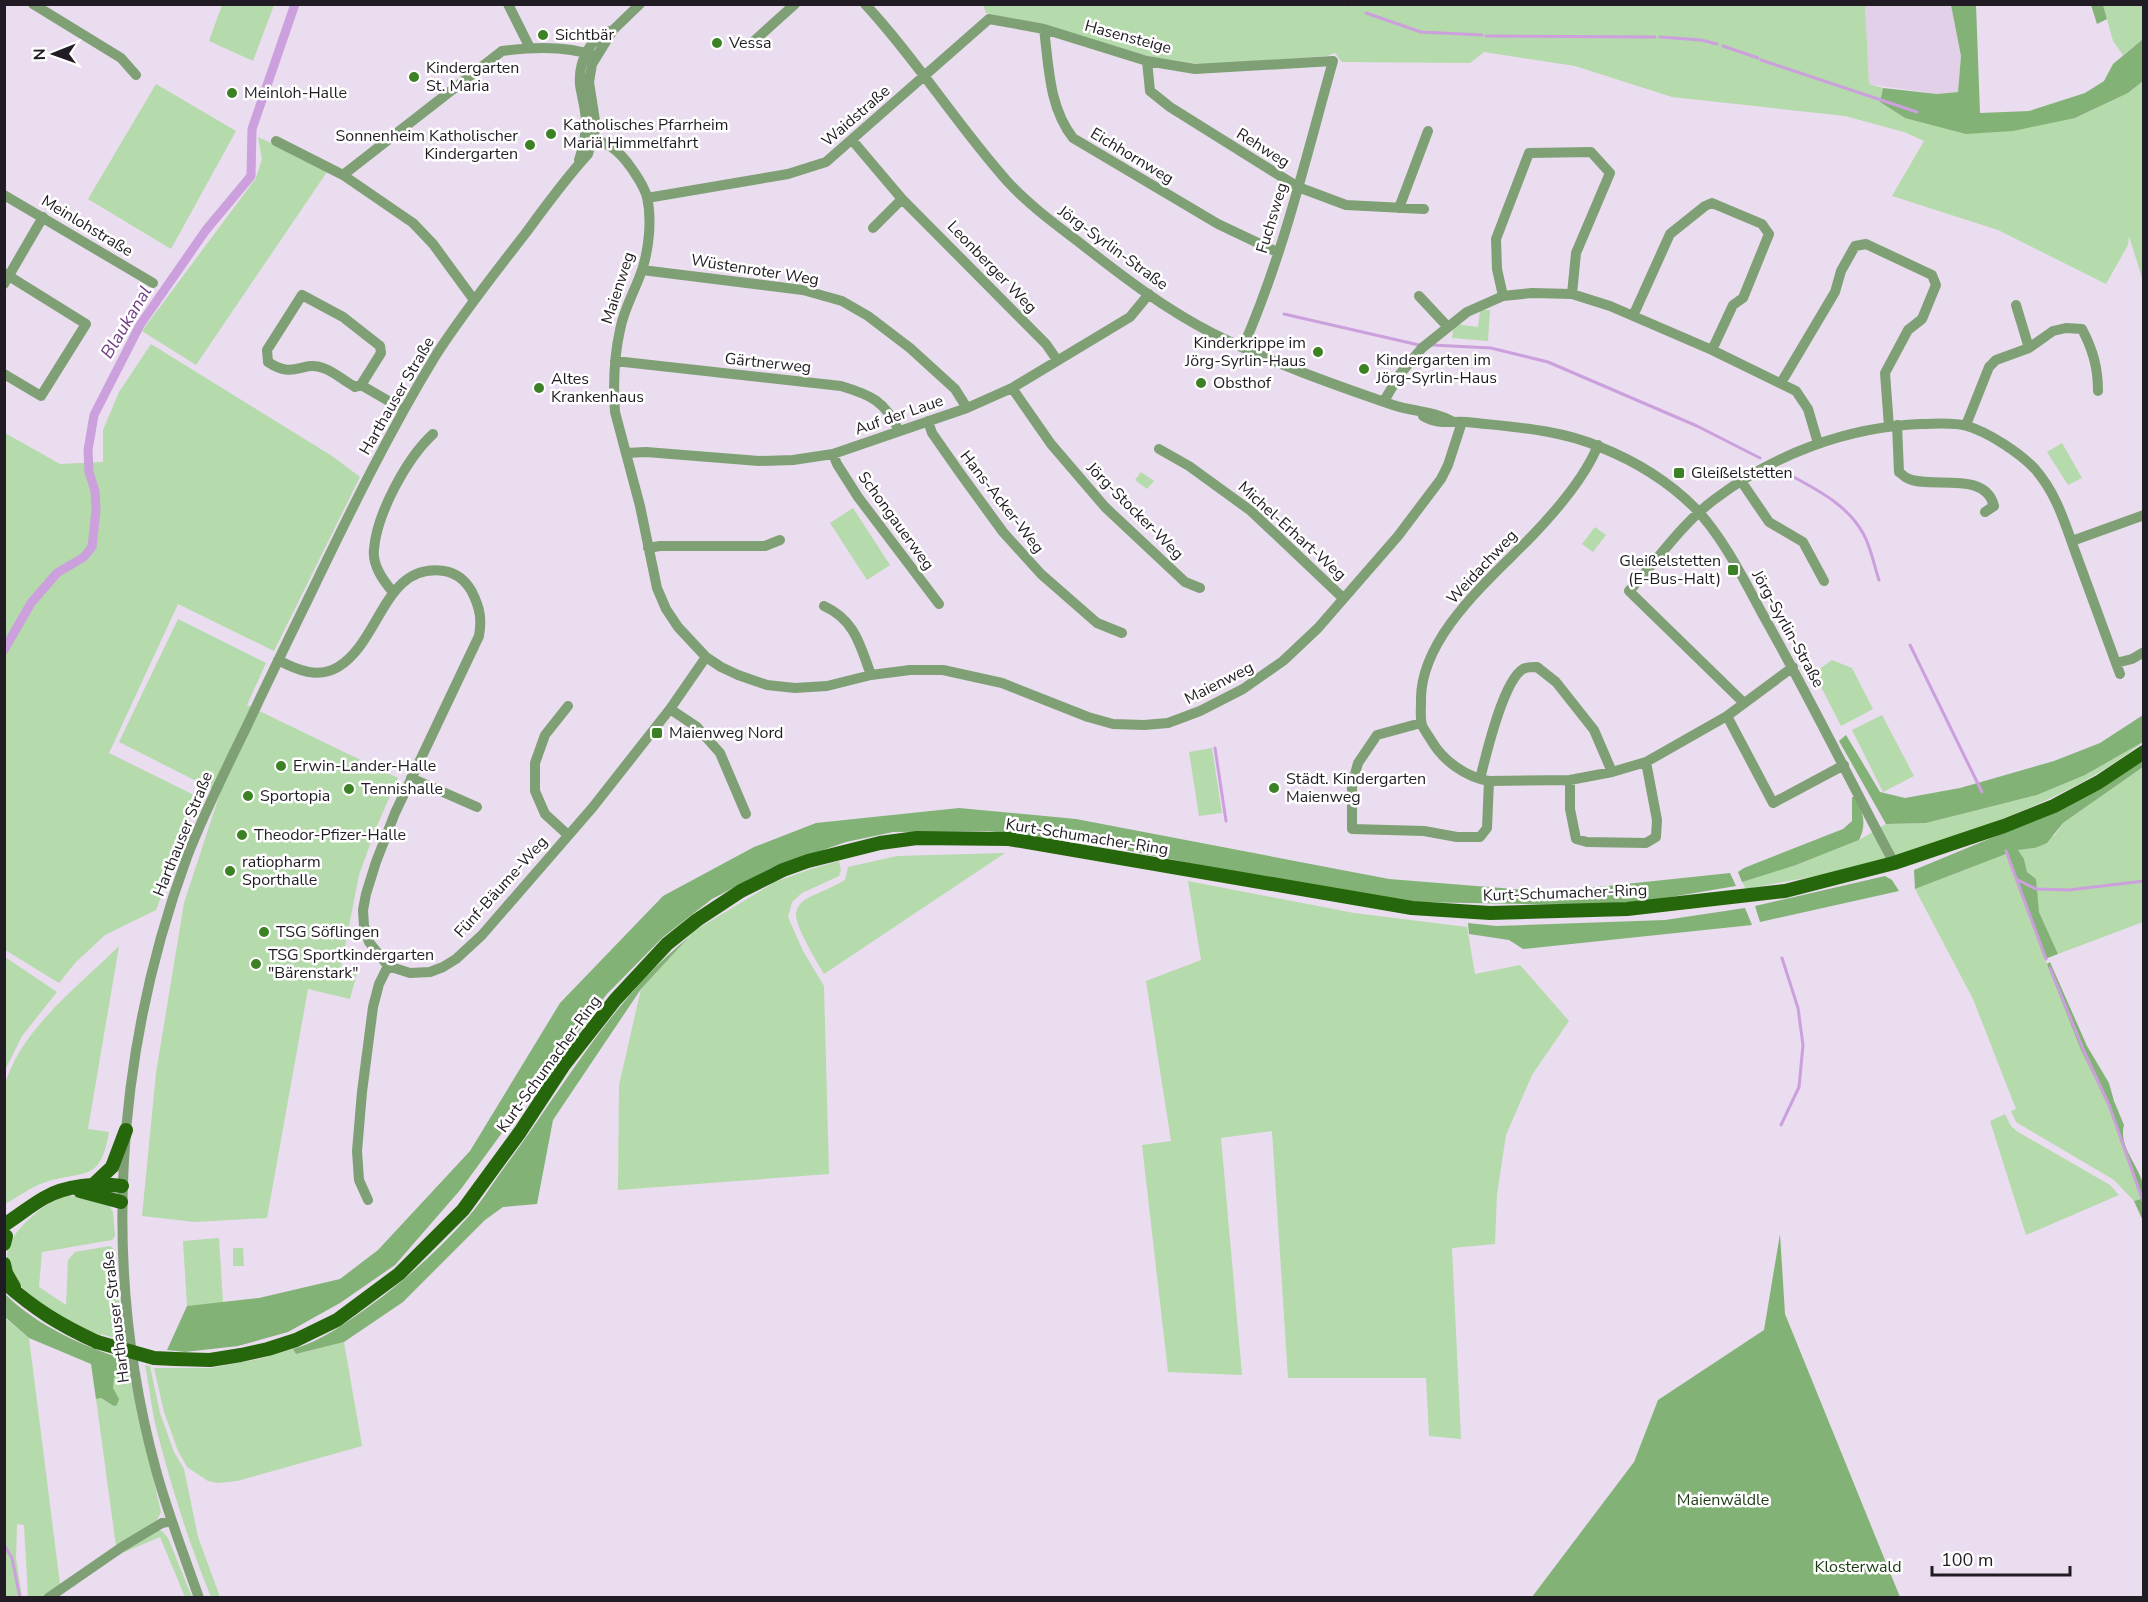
<svg xmlns="http://www.w3.org/2000/svg" width="2148" height="1602" viewBox="0 0 2148 1602" font-family="'Nunito Sans',sans-serif">
<style>
.built{fill:#e2d0e8}
.green{fill:#b5daab}
.forest{fill:#83b276}
.lines{fill:none;stroke-linecap:round;stroke-linejoin:round}
.stream{stroke:#cc9fdd;stroke-width:3}
.canal{stroke:#cc9fdd;stroke-width:9}
.minor{stroke:#7fa075;stroke-width:10}
.major{stroke:#27670b;stroke-width:14}
.major-bridge{stroke:#27670b;stroke-width:14}
.poi-dot{fill:#3d8125;stroke:#fff;stroke-width:2}
.labels{text-anchor:middle;dominant-baseline:central;stroke-width:5;stroke-linejoin:round;paint-order:stroke}
.poi-label{font-size:16px;fill:#211c23;stroke:#fff;text-anchor:start}
.street-label{font-size:16px;fill:#211c23;stroke:#fff}
.park-label{font-size:16px;fill:#1a3a10;stroke:#fff}
.water-label{font-size:18px;font-style:italic;fill:#723b85;stroke:#fff}
</style>
<rect width="100%" height="100%" fill="#eaddef"/>
<!-- built -->
<path class="built" d="M1865 5H1951L1961 56 1958 92 1938 94 1869 84Z"/>
<!-- green -->
<path class="green" d="M222 5H274L253 61 209 41Z
M983 5H1865L1869 84 1883 88 1880 102 1905 118H2075L2128 93 2143 81V281L2129 236 2128 245 2106 284 1998 230 1892 196 1924 141 1904 132 1845 116 1672 97 1575 66 1484 52 1470 63 1342 62 1335 53 1327 56 1205 65 1152 57 1047 26 986 13Z
M2103 5H2143V39L2123 55 2113 41Z
M156 84 236 131 171 249 88 199Z
M258 137 329 169 196 365 142 331 256 178 262 159Z
M1480 310H1490L1488 341 1452 338 1454 324 1478 327Z
M151 344 332 456 360 477 274 651 178 604 109 753 198 797 156 910 105 935 75 963 59 983 5 950V433L60 464 103 462V430L119 392Z
M2062 443 2082 478 2068 485 2047 452Z
M1141 472 1154 481 1147 489 1135 480Z
M853 508 890 565 867 580 830 523Z
M1595 527 1606 535 1593 552 1582 544Z
M178 619 266 663 247 705 398 778 376 828 359 875 341 967 357 973 350 999 308 989 267 1218 195 1222 142 1216 156 1073 184 903 220 793 119 742Z
M1832 660 1852 668 1873 709 1841 726 1814 673Z
M1882 715 1914 776 1883 792 1852 730Z
M2143 742C2086 787 2021 813 1953 837 1920 849 1887 861 1853 869 1818 876 1781 882 1746 889L1742 882 1754 877 1796 865 1859 840 1886 824 1926 823 2037 795 2085 775Z
M1212 748 1222 813 1199 816 1189 752Z
M2143 767V922L2058 954 2039 912 2036 898 2037 885 2027 872 2024 859 2017 850 2035 848 2055 835 2063 823Z
M1005 853 824 974C817 962 795 926 796 914 797 907 800 903 806 899 819 892 832 888 845 880L848 867 897 856Z
M2006 854 2047 964 2081 1050 2108 1105 2141 1199 2134 1201 2114 1180 2016 1122 2011 1111 2016 1109 1973 999 1915 889Z
M839 861 841 870 839 876 802 893 792 902 788 917 803 951 824 986 829 1174 618 1190 619 1085 641 989 694 931 775 882 811 869Z
M1188 881 1354 913 1467 927 1475 974 1520 965 1569 1021 1532 1075 1506 1135 1497 1194 1495 1244 1452 1248 1461 1439 1429 1436 1426 1378H1288L1272 1131 1221 1138 1242 1375 1168 1372 1142 1145 1171 1141 1146 981 1201 960Z
M119 946 88 1129 109 1132C100 1183 87 1169 46 1182 32 1186 18 1197 5 1204L4 1088C19 1030 78 987 119 946Z
M5 957 57 992 22 1036 5 1070Z
M2005 1114 2011 1126 2018 1132 2110 1185 2119 1195 2026 1235 1990 1121Z
M65 1196H80L108 1204 113 1212 115 1236 112 1240 42 1252 39 1287 66 1305 68 1260 75 1252 110 1246 115 1250 119 1301 125 1341 101 1334 100 1337C71 1326 11 1293 7 1258 6 1246 15 1234 23 1225 36 1212 47 1203 65 1196Z
M219 1238 223 1303 187 1306 183 1241Z
M233 1248H243L244 1266H233Z
M4 1317 29 1338 60 1584 41 1597H28L24 1525 17 1524 16 1558 22 1597H5Z
M344 1342 362 1446 237 1481 218 1483 208 1481 187 1467 178 1451 164 1412 154 1368H211L259 1359 293 1349 296 1354Z
M126 1360 161 1512 157 1520 116 1546 96 1399 101 1398 109 1403 117 1405C120 1396 111 1391 113 1382 114 1374 123 1369 126 1360Z
M145 1365 150 1366 160 1413 174 1452 184 1469 198 1537 220 1597H211C190 1546 173 1492 159 1439 152 1415 150 1390 145 1365Z
M157 1530 162 1531 168 1538 192 1597H185L160 1537 113 1557Z"/>
<!-- forest -->
<path class="forest" d="M1951 5H1976L1980 113 2029 111 2085 93 2104 81 2113 64 2143 39V81L2128 93 2075 118 2013 131 1966 134 1905 118 1880 102 1883 88 1937 94 1958 92 1961 56Z
M2091 5H2103L2107 19 2097 24Z
M2143 715V742L2085 775 2037 795 1926 823 1886 824 1839 741 1846 735 1880 792 1905 798 1960 788 2054 761 2100 743Z
M2143 759V767L2063 823 2047 843 2035 848 2018 850 2024 859 2027 872 2036 879 2039 912 2058 954 2045 959 2006 854 1915 889 1914 870 2054 812 2129 770Z
M1852 797H1856C1863 813 1867 824 1859 840L1796 865 1742 882 1738 872 1744 868 1843 829 1852 821Z
M959 808 1076 819 1389 879 1550 892 1730 873 1736 886 1647 901 1581 905 1413 902 1214 868 1101 845 989 831 893 832 846 842 771 868 712 899 663 937 607 994 517 1112 461 1189 395 1265 340 1303 288 1332 238 1346 185 1352 167 1350 187 1306 259 1298 340 1279 378 1250 470 1151 560 1003 663 896 754 847 816 823Z
M1885 876 1892 880 1899 891 1760 922 1755 906Z
M1745 908 1752 925 1523 949 1509 940 1469 934 1468 923 1496 926 1665 920Z
M688 938 641 989 553 1120 537 1204 503 1207 485 1220 403 1302 344 1342 296 1354 293 1349C322 1341 347 1322 371 1305 407 1279 439 1249 469 1216 482 1201 492 1184 504 1168 562 1090 611 1000 688 938Z
M2050 962 2087 1046 2109 1083 2114 1101 2124 1125C2118 1147 2140 1166 2144 1188 2145 1198 2144 1211 2143 1221L2134 1201 2141 1199 2108 1105 2081 1050 2047 964Z
M1780 1234 1785 1314 1900 1597H1532L1634 1462 1658 1400 1764 1330Z
M5 1294C37 1326 83 1346 126 1360L122 1371 114 1378 113 1388 119 1399 117 1405 114 1406 101 1398 96 1399 91 1364 29 1338 5 1317Z"/>
<g class="lines">
<!-- stream -->
<path class="stream" d="M1347 4 1348 5
M1366 13 1421 32 1482 35
M1486 36 1655 37
M1660 37 1701 40 1717 44
M1723 46 1758 58
M1761 60 1917 112
M1284 314 1419 345
M1432 345 1491 348 1548 362 1697 426 1760 458
M1779 469C1809 486 1847 502 1864 535 1871 548 1874 565 1879 580
M1910 645 1982 792
M1215 748 1226 821
M2006 851 2046 959
M2018 880 2036 889 2069 890 2144 881
M2050 968 2083 1049 2109 1105 2144 1204
M1781 1125 1799 1087 1803 1045 1798 1008 1782 958
M4 1545 12 1558 20 1598"/>
<!-- canal -->
<path class="canal" d="M4 650 31 603 57 573 84 557 92 547 96 510 95 491 89 472 88 450 94 415 140 325 206 230 251 176 252 129 295 4"/>
<!-- minor -->
<path class="minor" d="M33 4 121 58 136 75
M508 4 530 48
M865 4C917 60 957 125 1007 181 1029 205 1055 224 1080 243 1122 276 1165 309 1212 333 1270 362 1332 384 1393 405 1414 412 1435 411 1454 422
M1044 29C1049 68 1049 107 1073 138L1218 224 1277 252
M753 42 795 4
M1147 61 1150 91 1170 107 1298 187 1346 205 1424 209
M585 137C607 141 619 150 632 169 638 178 644 186 647 197 652 219 649 249 642 270 635 291 624 308 620 330 614 357 613 384 615 412L640 506 657 588 666 609 678 627 706 657 721 667 738 675 767 685 795 688 827 686 871 675 910 670H943L1002 683 1088 717 1113 724 1144 725 1168 723 1200 711 1243 689 1283 661 1318 628 1398 536 1441 479 1448 465 1462 422
M852 140 902 199 1046 344 1057 360
M276 141 343 175 413 223 433 244 474 300
M579 160C583 148 586 135 586 123 586 110 582 98 580 85 578 61 590 37 613 30
M343 175 502 51C532 47 566 45 595 56
M4 195 153 283
M647 198 788 174 826 162 989 19 1044 29 1147 61 1195 69 1333 61C1306 157 1283 256 1243 347
M1399 208 1428 131
M873 228 902 199
M642 270 803 290 842 301 868 316 910 348 955 389 967 408
M4 273 86 324 41 396 4 374
M4 284 43 217
M1419 296 1447 326
M1503 296 1497 269 1496 239 1529 153 1591 152 1610 173 1576 253 1572 294
M2016 305 2029 348
M1633 316 1670 234 1705 206 1712 203 1762 224 1769 234 1743 298 1733 305 1712 350
M615 361 841 386C871 395 885 401 899 431
M1781 383 1835 292 1841 271 1855 246 1866 244 1932 275 1936 285 1922 319 1908 330 1885 373 1889 427
M361 385 355 387 352 385C343 380 333 371 323 368 302 360 295 380 268 362L267 350 302 295 343 317 380 346 381 353 361 385 404 410
M1012 388 1051 444 1105 507 1185 582 1200 588
M1384 401 1400 374 1422 348 1467 312 1503 296 1532 293 1572 294 1610 306 1712 350 1796 391 1808 409 1818 443
M1423 416C1437 425 1451 421 1467 422 1511 427 1559 429 1600 447 1635 461 1668 481 1695 508 1723 537 1744 580 1763 615 1809 696 1850 781 1894 863
M928 421 932 433 960 473 1003 532 1041 574 1097 623 1122 633
M1897 425 1899 472C1902 474 1904 477 1907 478 1929 490 1985 469 1994 506L1985 512
M1966 425 1989 367 1996 360 2029 348 2053 331 2066 328 2082 329C2093 350 2098 368 2098 391
M1598 445C1585 478 1556 511 1531 537 1490 579 1419 638 1421 702 1421 709 1420 718 1422 725 1424 730 1428 735 1431 740 1443 761 1466 777 1489 781L1570 780 1612 772 1646 762 1727 716 1793 667
M1159 449 1189 466 1251 511 1343 598
M626 453 646 452 759 461 793 460 833 454 967 408 1012 388 1130 317 1149 294
M833 454 837 464 858 497 939 604
M1741 481 1769 522 1803 542 1824 581
M2072 541 2144 515
M648 548 660 546H765L780 540
M392 591C383 580 372 565 374 549 377 513 407 458 433 434
M824 606C855 620 860 645 871 675
M278 660C297 670 318 679 338 667 381 641 384 562 444 571 456 573 466 581 472 592 480 608 482 619 479 636L395 813 376 862 366 894 363 910 364 926 369 942 388 966 410 973 430 972 443 967 456 959 482 935 593 807 670 709 706 657
M2116 663 2132 659 2144 652
M1744 703 1629 591C1657 561 1681 524 1715 499 1775 454 1847 427 1921 424 1936 424 1953 422 1967 426 1988 432 2020 453 2035 469 2057 494 2065 524 2076 554 2091 594 2105 634 2120 674
M670 709 697 727 720 753 746 814
M1727 716 1773 803 1844 765
M1421 723 1377 735 1358 763 1352 785V829L1424 831 1457 837H1480L1487 828 1489 781
M411 778 477 807
M1480 779C1486 755 1503 681 1523 669 1527 667 1533 667 1537 667L1556 682 1594 730 1612 772
M1570 780V809L1576 839 1587 842 1646 843 1656 837 1657 820 1646 762
M568 835 545 814 535 791V763L545 735 568 706
M368 1200 359 1180 357 1151 362 1092 373 1007 379 984 388 966
M48 1598 122 1547 162 1523 171 1521
M199 1598C184 1555 168 1514 156 1470 101 1269 115 1053 187 857 204 813 225 771 246 728 267 683 289 638 311 593 350 512 389 432 436 355 463 313 494 274 525 234 545 207 565 179 588 154L596 127 589 82 592 64 613 30 640 4"/>
<!-- major -->
<path class="major" d="M94 1184 112 1167 126 1130
M80 1191 121 1202
M4 1225C18 1216 30 1206 44 1198 66 1185 97 1183 122 1186
M4 1244 6 1236
M4 1264 6 1273 14 1287
M4 1282C34 1309 60 1325 97 1342
M175 1359 210 1360 241 1355 268 1349 296 1340 337 1320 399 1274 463 1210 520 1132 564 1065 615 1000 667 944 697 920 741 891 783 870 808 861 880 843 917 838 1009 839 1412 908 1490 913 1627 909 1785 891 1894 863 2004 826 2054 806 2099 782 2144 752"/>
<!-- major-bridge -->
<path class="major-bridge" d="M97 1342 154 1358 175 1359"/>
</g>
<!-- markers -->
<g class="poi-dot">
<circle cx="543" cy="35" r="6"/>
<circle cx="717" cy="43" r="6"/>
<circle cx="414" cy="77" r="6"/>
<circle cx="232" cy="93" r="6"/>
<circle cx="551" cy="134" r="6"/>
<circle cx="530" cy="145" r="6"/>
<circle cx="1318" cy="352" r="6"/>
<circle cx="1364" cy="369" r="6"/>
<circle cx="1201" cy="383" r="6"/>
<circle cx="539" cy="388" r="6"/>
<rect x="1673" y="467" width="12" height="12" rx="3"/>
<rect x="1727" y="564" width="12" height="12" rx="3"/>
<rect x="651" y="727" width="12" height="12" rx="3"/>
<circle cx="281" cy="766" r="6"/>
<circle cx="1274" cy="788" r="6"/>
<circle cx="349" cy="789" r="6"/>
<circle cx="248" cy="796" r="6"/>
<circle cx="242" cy="835" r="6"/>
<circle cx="230" cy="871" r="6"/>
<circle cx="264" cy="932" r="6"/>
<circle cx="256" cy="964" r="6"/>
</g>
<g class="labels">
<!-- poi labels -->
<g class="poi-label">
<text x="555" y="35">Sichtbär</text>
<text x="729" y="43">Vessa</text>
<text x="426" y="68">Kindergarten<tspan x="426" dy="18">St. Maria</tspan></text>
<text x="244" y="93">Meinloh-Halle</text>
<text x="563" y="125">Katholisches Pfarrheim<tspan x="563" dy="18">Mariä Himmelfahrt</tspan></text>
<text x="518" y="136" text-anchor="end">Sonnenheim Katholischer<tspan x="518" dy="18">Kindergarten</tspan></text>
<text x="1306" y="343" text-anchor="end">Kinderkrippe im<tspan x="1306" dy="18">Jörg-Syrlin-Haus</tspan></text>
<text x="1376" y="360">Kindergarten im<tspan x="1376" dy="18">Jörg-Syrlin-Haus</tspan></text>
<text x="551" y="379">Altes<tspan x="551" dy="18">Krankenhaus</tspan></text>
<text x="1213" y="383">Obsthof</text>
<text x="1691" y="473">Gleißelstetten</text>
<text x="1721" y="561" text-anchor="end">Gleißelstetten<tspan x="1721" dy="18">(E-Bus-Halt)</tspan></text>
<text x="669" y="733">Maienweg Nord</text>
<text x="293" y="766">Erwin-Lander-Halle</text>
<text x="1286" y="779">Städt. Kindergarten<tspan x="1286" dy="18">Maienweg</tspan></text>
<text x="361" y="789">Tennishalle</text>
<text x="260" y="796">Sportopia</text>
<text x="254" y="835">Theodor-Pfizer-Halle</text>
<text x="242" y="862">ratiopharm<tspan x="242" dy="18">Sporthalle</tspan></text>
<text x="276" y="932">TSG Söflingen</text>
<text x="268" y="955">TSG Sportkindergarten<tspan x="268" dy="18">"Bärenstark"</tspan></text>
</g>
<!-- street labels -->
<g class="street-label">
<text transform="translate(1128 37) rotate(15)">Hasensteige</text>
<text transform="translate(856 116) rotate(-41)">Waidstraße</text>
<text transform="translate(1263 148) rotate(32)">Rehweg</text>
<text transform="translate(1132 156) rotate(31)">Eichhornweg</text>
<text transform="translate(1272 218) rotate(-73)">Fuchsweg</text>
<text transform="translate(87 226) rotate(31)">Meinlohstraße</text>
<text transform="translate(1113 248) rotate(36)">Jörg-Syrlin-Straße</text>
<text transform="translate(992 267) rotate(46)">Leonberger Weg</text>
<text transform="translate(755 270) rotate(9)">Wüstenroter Weg</text>
<text transform="translate(618 288) rotate(-72)">Maienweg</text>
<text transform="translate(768 363) rotate(6)">Gärtnerweg</text>
<text transform="translate(397 396) rotate(-60)">Harthauser Straße</text>
<text transform="translate(899 415) rotate(-19)">Auf der Laue</text>
<text transform="translate(1002 502) rotate(52)">Hans-Acker-Weg</text>
<text transform="translate(1135 511) rotate(45)">Jörg-Stocker-Weg</text>
<text transform="translate(896 521) rotate(54)">Schongauerweg</text>
<text transform="translate(1292 531) rotate(42)">Michel-Erhart-Weg</text>
<text transform="translate(1482 567) rotate(-47)">Weidachweg</text>
<text transform="translate(1788 629) rotate(61)">Jörg-Syrlin-Straße</text>
<text transform="translate(1219 683) rotate(-27)">Maienweg</text>
<text transform="translate(183 834) rotate(-68)">Harthauser Straße</text>
<text transform="translate(1087 837) rotate(9)">Kurt-Schumacher-Ring</text>
<text transform="translate(501 887) rotate(-48)">Fünf-Bäume-Weg</text>
<text transform="translate(1565 893) rotate(-2)">Kurt-Schumacher-Ring</text>
<text transform="translate(549 1064) rotate(-54)">Kurt-Schumacher-Ring</text>
<text transform="translate(116 1317) rotate(-97)">Harthauser Straße</text>
</g>
<!-- park labels -->
<g class="park-label">
<text x="1723" y="1500">Maienwäldle</text>
<text x="1858" y="1567">Klosterwald</text>
</g>
<!-- water labels -->
<g class="water-label">
<text transform="translate(126 322) rotate(-59)">Blaukanal</text>
</g>
</g>
<!-- border -->
<rect width="2148" height="1602" fill="none" stroke="#211c23" stroke-width="12"/>
<!-- north arrow -->
<g transform="translate(54 54) rotate(269)" stroke="#ffffff" stroke-width="4.5" paint-order="stroke">
<path d="M0-4.5L10 22L0 15L-10 22Z" fill="#211c23"/>
<text y="-9" font-size="16" font-weight="bold" text-anchor="middle" fill="#211c23">N</text>
</g>
<!-- scale -->
<path d="M1932 1566v9h138v-9" fill="none" stroke="#211c23" stroke-width="3"/>
<text x="1941" y="1566" font-size="18" fill="#211c23" stroke="#ffffff" stroke-width="4.5" paint-order="stroke">100 m</text>
</svg>
